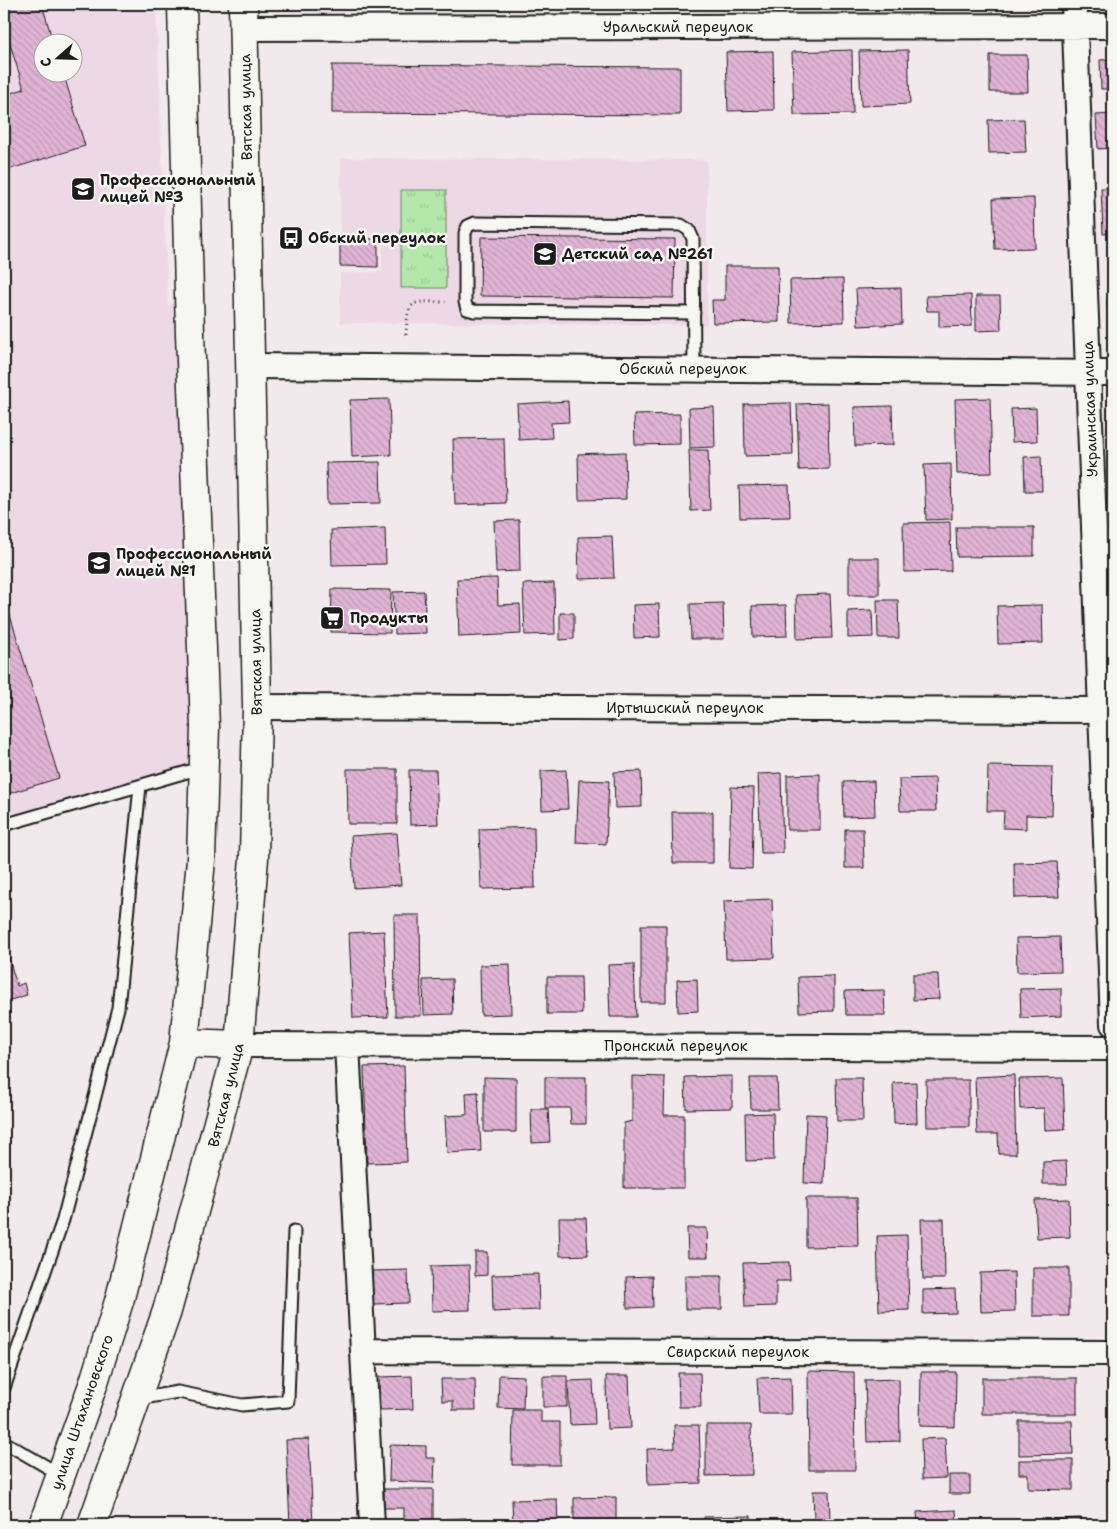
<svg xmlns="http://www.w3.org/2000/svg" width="1117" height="1529" viewBox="0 0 1117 1529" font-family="'Shantell Sans',sans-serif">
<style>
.built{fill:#edd9e5;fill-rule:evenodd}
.park{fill:url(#park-tufts);stroke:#688263}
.building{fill:url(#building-back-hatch);stroke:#1c1c1c}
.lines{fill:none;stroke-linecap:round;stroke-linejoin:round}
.lane-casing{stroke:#1c1c1c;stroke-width:15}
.street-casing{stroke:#1c1c1c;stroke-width:28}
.primary-casing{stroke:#1c1c1c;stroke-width:31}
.path{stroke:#1c1c1c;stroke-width:3;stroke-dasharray:1 4;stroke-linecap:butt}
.lane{stroke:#f6f6f2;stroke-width:11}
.street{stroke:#f6f6f2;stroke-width:24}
.primary{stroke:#f6f6f2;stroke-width:28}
.labels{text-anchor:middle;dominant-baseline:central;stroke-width:5;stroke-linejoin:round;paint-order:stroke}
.street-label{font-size:15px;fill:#1c1c1c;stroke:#f6f6f2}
.poi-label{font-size:15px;font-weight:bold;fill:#1c1c1c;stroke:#f6f6f2;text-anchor:start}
</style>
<defs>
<pattern id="park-tufts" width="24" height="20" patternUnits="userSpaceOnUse" patternTransform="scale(1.25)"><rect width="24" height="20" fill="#b4e8aa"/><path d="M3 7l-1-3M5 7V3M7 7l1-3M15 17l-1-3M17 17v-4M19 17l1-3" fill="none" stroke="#9ac692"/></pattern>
<pattern id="building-back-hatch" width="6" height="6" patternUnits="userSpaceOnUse" patternTransform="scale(1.25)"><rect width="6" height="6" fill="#e1b3d5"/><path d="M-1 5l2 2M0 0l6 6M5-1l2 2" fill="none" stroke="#c099b6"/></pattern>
</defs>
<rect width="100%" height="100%" fill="#f2e9ec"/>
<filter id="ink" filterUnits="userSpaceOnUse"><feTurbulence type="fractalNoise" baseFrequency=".02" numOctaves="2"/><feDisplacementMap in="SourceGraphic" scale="10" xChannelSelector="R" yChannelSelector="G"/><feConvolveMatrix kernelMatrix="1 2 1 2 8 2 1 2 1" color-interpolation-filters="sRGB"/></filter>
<g filter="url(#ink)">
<!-- built -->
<path class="built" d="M4 4H156L168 305 186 300 200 766 4 823ZM42 42H72V72H42Z
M341 158 707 160V325L340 323V273L382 272V235H340Z"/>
<!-- park -->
<path class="park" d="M401 190H446V288H401Z"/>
<!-- building -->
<path class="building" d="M4 4H42L53 42H42V72H63L85 146 4 171V95L24 89 4 25Z
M852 50 853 114 794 115 792 52Z
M908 50 910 104 861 106 859 51Z
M773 51 774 110 728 111 726 52Z
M990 55H1027L1028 92H990Z
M1113 59V89H1101L1100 60Z
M332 65 680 67V115L332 113Z
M1113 114V148L1098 149 1096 115Z
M1024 119 1026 152 989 153 988 120Z
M1101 188H1113V233L1103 234Z
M1034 198 1035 248 995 249 993 199Z
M481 237 675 239 674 298 480 296Z
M340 239H378V267L340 266Z
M1108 260H1113V288H1109Z
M725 266H778L779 322 713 323 712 300H725Z
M843 279 844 322 791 323 790 280Z
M901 288 902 324 858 326 856 289Z
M971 295 972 326 939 327V311H927L926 296Z
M976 296H1000L1001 330 976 331Z
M1113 300V330H1109L1107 301Z
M990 398 992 473 957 474 955 399Z
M389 399 391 455 352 457 350 400Z
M568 401 569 422 551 423 552 438 519 440 517 404Z
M791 403 793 455 745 456 744 404Z
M828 403 829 469 799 470 797 404Z
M892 406 893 445 855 446 854 407Z
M714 407 715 447 690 448 689 408Z
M1036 408 1037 441 1012 442 1011 409Z
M1112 412H1113V451Z
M680 414V444L635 445 634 415Z
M504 438 506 503 455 505 453 439Z
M689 450H708L710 510 691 511Z
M625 452 626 499 579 500 578 454Z
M1041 456 1042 491H1025L1024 457Z
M380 462 381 503 327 504 326 463Z
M951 464 952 519 926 520 924 465Z
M789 485 790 517 740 518 739 486Z
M519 520 520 571 496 572 494 521Z
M950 522 951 571 904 572 903 523Z
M956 527H1034V556L957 557Z
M385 528 386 564 332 565 331 530Z
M612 536 614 578 579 579 578 537Z
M849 558H879V595H849Z
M497 578 498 605 520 604 521 634 459 637 457 579Z
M554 583 555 634 525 635 523 584Z
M332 589 391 590 390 633 331 632Z
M424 591 426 633 395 634 393 592Z
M830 594 832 638 797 639 796 595Z
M4 595 59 778 4 795Z
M877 600H898L899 638H878Z
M723 603 724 639H691L690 604Z
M659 604 660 637 634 638 633 605Z
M786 605 787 636 753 637 752 606Z
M1042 605 1043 643 998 644 997 606Z
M872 610 873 637 848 638V611Z
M560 613H574V639L560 640Z
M988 766 1053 767 1052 816 1026 815V829L1003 828 1004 811H987Z
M347 769H397V824H348Z
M409 770H436L438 824 410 825Z
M566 770 568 809 542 810 541 771Z
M641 771 642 807 615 808 614 772Z
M781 773 783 853H761L758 774Z
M820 774V830H787V775Z
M935 778 936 811H900L899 779Z
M579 780 609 781 606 844 576 842Z
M874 781 875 816 844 817 843 782Z
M731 787 754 788 752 869 729 868Z
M672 812H713V863H673Z
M534 827 535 888 481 889 479 829Z
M845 829H863L864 868H845Z
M397 833 401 885 354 888 351 836Z
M1057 862 1059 897 1015 898 1014 863Z
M772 899 774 958 726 959 724 901Z
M394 915H420L421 1016H395Z
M641 925H666V1002H641Z
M384 931 388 1017 353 1018 349 933Z
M1060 937 1061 971 1017 972 1016 938Z
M4 941 17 986 24 983 27 995 4 1002Z
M510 964 511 1014 481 1015 480 965Z
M634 964 636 1017H610L608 965Z
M913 974H938L939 999 913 1000Z
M834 976V1011L799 1012 798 977Z
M547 977H581L582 1014H547Z
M452 979 453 1014 424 1015 423 980Z
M697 979 698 1011 678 1012 677 980Z
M1061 988V1016L1021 1018 1020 989Z
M884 990 885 1015H846L845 991Z
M404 1066 407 1162 367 1163 364 1067Z
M1014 1075 1016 1154H999L998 1134H977L975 1077Z
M632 1076 665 1077 664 1115H684V1188H624V1123L632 1121Z
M732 1076V1108L686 1109 685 1077Z
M484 1077 516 1078V1132H484Z
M545 1077H586V1124H571L570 1108H545Z
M750 1078H777L778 1109H751Z
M836 1078H862L863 1121H837Z
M1063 1078 1065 1129 1045 1130 1044 1108 1020 1109 1019 1079Z
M926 1080H969V1127H927Z
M916 1082 917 1123 894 1124 893 1083Z
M478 1092 481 1151 447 1153 445 1116 467 1115 466 1093Z
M531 1109H548L550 1142 532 1143Z
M773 1113 774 1160 746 1161 745 1114Z
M806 1114 826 1115 824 1184 804 1183Z
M1066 1161 1067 1184H1043V1162Z
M806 1198H857L858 1246 806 1247Z
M1069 1199 1070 1237 1037 1238 1035 1200Z
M559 1218H586L588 1255 560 1256Z
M921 1219H944L945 1279H923Z
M687 1228H707L708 1257H688Z
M907 1235 909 1310 879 1311 877 1236Z
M475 1252H487V1275L475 1276Z
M789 1262 790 1281H776V1306L745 1307 743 1263Z
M469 1265 470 1310 432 1311 431 1266Z
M1033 1268H1069V1316H1033Z
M408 1270 409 1303 373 1304 372 1271Z
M1014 1272 1015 1311 981 1312 980 1273Z
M538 1274 539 1310 493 1312 492 1275Z
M652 1276 653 1307 627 1308 626 1277Z
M685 1276H722V1309H685Z
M955 1289 956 1313 923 1314V1290Z
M808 1371 854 1372 855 1470H809Z
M921 1372H956L955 1427 920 1426Z
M678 1373H700L701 1407H679Z
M499 1375 524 1376 523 1409 498 1408Z
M412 1376 413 1409 380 1410 379 1377Z
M543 1376H567V1407H543Z
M606 1376H629L631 1428 607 1429Z
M791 1377 792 1414H759L757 1378Z
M982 1378H1077V1414H982Z
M441 1379H475L476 1410H453V1401H442Z
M899 1379 900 1441 867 1442 865 1380Z
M593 1380 595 1424 570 1425 568 1381Z
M513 1410H541V1422H560V1465H512Z
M1019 1421H1072L1073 1454 1019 1455Z
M674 1425H699L701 1483 648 1485 647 1449 675 1448Z
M706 1425H751L752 1475 706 1476Z
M945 1438 947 1478 922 1479 921 1439Z
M309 1439 313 1525H290L286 1440Z
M390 1445 426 1446V1458H435L434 1483 389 1481Z
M1019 1460H1073V1490L1028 1489V1474H1019Z
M949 1475H970V1494H949Z
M384 1489H433V1520H404V1508H384Z
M813 1491H829L830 1520H814Z
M616 1497V1525H574V1498Z
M557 1499 558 1525H513L512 1500Z
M956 1510 957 1525H918L917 1512Z
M751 1516V1525H704V1517Z
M466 1518V1525H446V1519Z
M1081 1518V1525H1041V1520Z"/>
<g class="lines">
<defs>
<path id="lane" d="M694 313 474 311 467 309 465 302V233L468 226 475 223 681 225 689 230 693 239 694 369
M4 825 204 767
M4 1388 63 1220 118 1008 140 786
M137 1399 178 1392 242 1405 288 1401 294 1231
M4 1442 61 1475"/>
<path id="street" d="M1074 4 1113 1024
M244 28 1113 26
M252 366 1113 373
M257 707 1113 710
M239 1045 1113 1048
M347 1045 372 1525
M363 1351 1113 1353"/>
<path id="primary" d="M184 1043 239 1045
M43 1525 94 1382 120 1298 184 1043 201 860 205 727 190 334 182 4
M92 1525 167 1311 239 1045 254 858 257 707 243 4"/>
</defs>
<!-- lane casing -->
<use href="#lane" class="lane-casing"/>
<!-- street casing -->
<use href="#street" class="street-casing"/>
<!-- primary casing -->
<use href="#primary" class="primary-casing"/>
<!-- path -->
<path class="path" d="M406 335C408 297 411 302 446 302"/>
<!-- lane -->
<use href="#lane" class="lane"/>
<!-- street -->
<use href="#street" class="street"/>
<!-- primary -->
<use href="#primary" class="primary"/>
</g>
</g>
<!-- icons -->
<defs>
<symbol id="university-square" viewBox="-11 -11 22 22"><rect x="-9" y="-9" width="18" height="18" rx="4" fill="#1c1c1c" stroke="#f6f6f2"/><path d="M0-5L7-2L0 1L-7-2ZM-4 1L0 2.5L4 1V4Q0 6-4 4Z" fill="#fff"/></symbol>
<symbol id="bus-square" viewBox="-11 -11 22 22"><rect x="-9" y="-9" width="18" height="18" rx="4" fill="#1c1c1c" stroke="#f6f6f2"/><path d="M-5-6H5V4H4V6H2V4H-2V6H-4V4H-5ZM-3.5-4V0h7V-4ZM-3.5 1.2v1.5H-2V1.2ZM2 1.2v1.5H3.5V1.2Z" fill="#fff"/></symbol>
<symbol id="school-square" viewBox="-11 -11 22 22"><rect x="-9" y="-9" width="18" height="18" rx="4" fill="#1c1c1c" stroke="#f6f6f2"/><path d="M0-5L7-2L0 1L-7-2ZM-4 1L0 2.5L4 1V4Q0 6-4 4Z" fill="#fff"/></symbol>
<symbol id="supermarket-square" viewBox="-11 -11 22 22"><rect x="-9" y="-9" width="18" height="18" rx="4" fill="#1c1c1c" stroke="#f6f6f2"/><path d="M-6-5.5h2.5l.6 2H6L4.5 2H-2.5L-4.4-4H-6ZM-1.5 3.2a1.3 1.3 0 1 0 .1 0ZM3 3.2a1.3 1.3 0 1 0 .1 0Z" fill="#fff"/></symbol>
</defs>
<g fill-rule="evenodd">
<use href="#university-square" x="69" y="175" width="28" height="28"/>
<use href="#bus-square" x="277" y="224" width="28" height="28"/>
<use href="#school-square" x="531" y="240" width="28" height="28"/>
<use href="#university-square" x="85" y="549" width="28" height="28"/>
<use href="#supermarket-square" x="318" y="604" width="28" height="28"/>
</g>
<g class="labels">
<!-- street labels -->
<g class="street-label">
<text x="678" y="27">Уральский переулок</text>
<text transform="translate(246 107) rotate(-91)">Вятская улица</text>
<text x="683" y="369">Обский переулок</text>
<text transform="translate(1090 409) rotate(-92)">Украинская улица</text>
<text transform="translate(256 662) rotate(-91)">Вятская улица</text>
<text x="685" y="708">Иртышский переулок</text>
<text x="676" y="1046">Пронский переулок</text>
<text transform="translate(226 1095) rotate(-76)">Вятская улица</text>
<text x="738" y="1352">Свирский переулок</text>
<text transform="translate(82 1412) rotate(-71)">улица Штахановского</text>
</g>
<!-- poi labels -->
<g class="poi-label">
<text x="100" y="180">Профессиональный<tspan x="100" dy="17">лицей №3</tspan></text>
<text x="308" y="238">Обский переулок</text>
<text x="562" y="254">Детский сад №261</text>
<text x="116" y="554">Профессиональный<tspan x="116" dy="17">лицей №1</tspan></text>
<text x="350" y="618">Продукты</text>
</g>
</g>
<!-- margin -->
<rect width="1117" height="1529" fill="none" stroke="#f6f6f2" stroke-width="20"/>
<rect x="10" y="10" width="1097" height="1509" fill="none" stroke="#1c1c1c" stroke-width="2" filter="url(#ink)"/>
<!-- north arrow -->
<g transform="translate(58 58) rotate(250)"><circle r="24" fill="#f6f6f2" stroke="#9f9f9c"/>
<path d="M0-4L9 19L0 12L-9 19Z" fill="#1c1c1c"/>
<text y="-8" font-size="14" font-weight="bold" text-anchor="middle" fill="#1c1c1c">С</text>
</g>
</svg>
